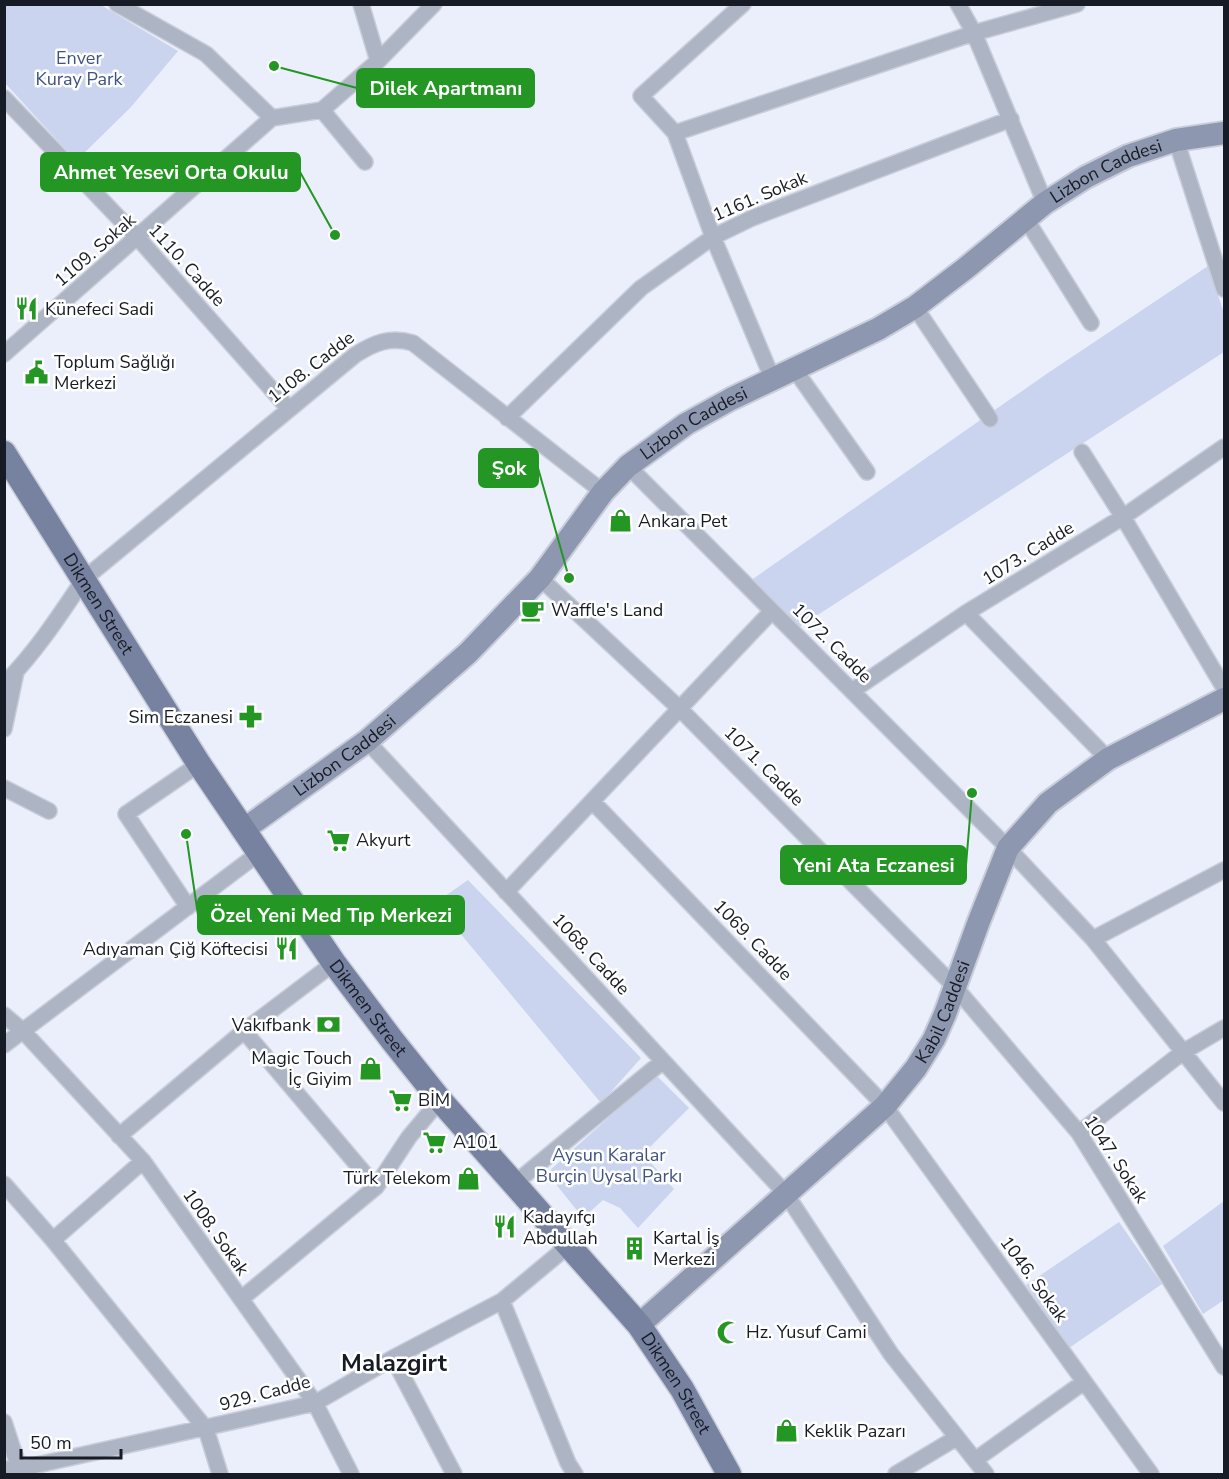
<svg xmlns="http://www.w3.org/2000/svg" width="1229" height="1479" viewBox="0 0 1229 1479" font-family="'Nunito Sans',sans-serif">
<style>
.green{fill:#cad4ee}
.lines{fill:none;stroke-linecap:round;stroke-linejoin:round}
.minor-casing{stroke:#c9cdd9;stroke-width:18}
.secondary-casing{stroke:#c9cdd9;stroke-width:26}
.primary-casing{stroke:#c9cdd9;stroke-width:27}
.minor{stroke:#adb4c4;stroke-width:15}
.secondary{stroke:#8d97af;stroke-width:22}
.primary{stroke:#76829f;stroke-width:24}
.labels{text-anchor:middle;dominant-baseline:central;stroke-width:5;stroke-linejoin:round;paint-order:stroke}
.park-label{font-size:18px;fill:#3f5283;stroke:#fff}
.street-label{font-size:18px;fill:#171b25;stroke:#fff}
.poi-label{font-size:18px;fill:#171b25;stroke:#fff;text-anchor:start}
.district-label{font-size:24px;font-weight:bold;fill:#171b25;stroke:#fff}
.leader{fill:none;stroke:#239623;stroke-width:2}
.callout-dot{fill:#239623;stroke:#fff;stroke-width:2}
.callout{fill:#239623;stroke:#239623;stroke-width:2}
.callout-label{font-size:20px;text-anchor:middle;font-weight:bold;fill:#fff}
</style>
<rect width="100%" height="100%" fill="#ebeffb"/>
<!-- green -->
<path class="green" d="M8 4 101 5 178 51 131 107 76 161 5 83 4 8Z
M1208 266 1224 313V352L796 629 750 581 1045 375Z
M468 880 641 1058 601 1103 435 903Z
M656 1075 689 1108 643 1154 674 1189 638 1228 620 1208 603 1200 583 1218 547 1173Z
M1224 1201V1300L1203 1314 1163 1246Z
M1119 1222 1162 1284 1069 1348 1026 1285Z"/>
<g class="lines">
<defs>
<path id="minor" d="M117 4 206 54 272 118
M361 4 378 61
M743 4 641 96 675 133 713 237 773 380
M958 4 974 33 1045 203
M4 98 138 238 289 409
M322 110 365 162
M675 133 974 33 1077 4
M1176 140 1224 289
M1026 219 1091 323
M915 307 990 419
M4 354 272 118 322 110 378 61 434 4
M795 370 867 472
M507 418 641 288 713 237 752 218 1011 119
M1082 452 1123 517 1224 688
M628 466 1008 848 1093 939 1224 1103
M540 578 680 709 955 987 1079 1133 1224 1367
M966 613 1108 759
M4 684C35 653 60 615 84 579L355 355C374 343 390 336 413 343L603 492
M852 691 966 613 1123 517 1224 447
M4 729 16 672
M367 741 786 1194 891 1354 986 1474
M4 788 49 811
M592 801 885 1106 1151 1474
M506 892 772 611
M188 907 126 814 199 764
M1093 939 1224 870
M4 1015 23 1031 143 1161 315 1403 351 1474
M244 1031 376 1187
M4 1045 259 853
M1079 1133 1183 1052 1224 1028
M119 1136 244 1031 334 963
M4 1184 53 1240 206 1429 220 1474
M514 1184 663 1061
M53 1240 143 1161
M241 1299 376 1187 409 1137 440 1100
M502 1301 568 1463 575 1474
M393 1358 454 1474
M4 1422 21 1474
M975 1460 1084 1382
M4 1469H19L315 1403 393 1358 502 1301 568 1246
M896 1474 956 1438"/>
<g id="secondary">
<path id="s1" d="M243 830 367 741 468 653 540 578 603 492 628 466 686 424 731 399 878 329 915 307 966 268 1045 203 1086 177 1128 156 1176 140 1224 133"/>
<path id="s2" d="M639 1325 885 1106 916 1068 934 1039 945 1014 979 921 1008 848 1048 803 1108 759 1224 699"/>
</g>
<g id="primary">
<path id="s3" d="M4 453 199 764 334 963 392 1040 440 1100 639 1325 682 1389 729 1474"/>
</g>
</defs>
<!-- minor casing -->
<use href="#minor" class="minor-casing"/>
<!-- secondary casing -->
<use href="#secondary" class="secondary-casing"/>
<!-- primary casing -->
<use href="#primary" class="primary-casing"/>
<!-- minor -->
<use href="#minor" class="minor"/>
<!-- secondary -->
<use href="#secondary" class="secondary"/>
<!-- primary -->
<use href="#primary" class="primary"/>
</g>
<!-- icons -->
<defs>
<symbol id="restaurant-bare" viewBox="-9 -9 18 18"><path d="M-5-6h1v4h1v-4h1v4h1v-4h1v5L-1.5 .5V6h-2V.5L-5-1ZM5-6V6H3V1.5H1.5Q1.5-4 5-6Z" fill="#239623" stroke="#fff" stroke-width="2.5" paint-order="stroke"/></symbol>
<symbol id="civic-bare" viewBox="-9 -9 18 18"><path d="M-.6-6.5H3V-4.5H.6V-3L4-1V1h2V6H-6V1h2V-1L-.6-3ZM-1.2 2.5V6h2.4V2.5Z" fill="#239623" stroke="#fff" stroke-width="2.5" paint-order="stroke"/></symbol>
<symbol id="shop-bare" viewBox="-9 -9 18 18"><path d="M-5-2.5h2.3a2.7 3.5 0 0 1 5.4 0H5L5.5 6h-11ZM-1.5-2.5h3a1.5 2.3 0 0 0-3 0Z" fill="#239623" stroke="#fff" stroke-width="2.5" paint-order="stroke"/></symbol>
<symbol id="cafe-bare" viewBox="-9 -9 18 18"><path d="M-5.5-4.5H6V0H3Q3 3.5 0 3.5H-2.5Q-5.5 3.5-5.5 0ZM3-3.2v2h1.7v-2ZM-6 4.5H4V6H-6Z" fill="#239623" stroke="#fff" stroke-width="2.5" paint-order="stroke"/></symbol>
<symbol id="pharmacy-bare" viewBox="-9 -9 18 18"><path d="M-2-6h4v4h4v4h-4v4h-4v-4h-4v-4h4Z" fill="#239623" stroke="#fff" stroke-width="2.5" paint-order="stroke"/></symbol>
<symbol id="supermarket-bare" viewBox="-9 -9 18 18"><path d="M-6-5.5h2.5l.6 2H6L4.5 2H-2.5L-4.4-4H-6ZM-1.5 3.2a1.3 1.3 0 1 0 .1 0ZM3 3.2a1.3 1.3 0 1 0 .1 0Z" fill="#239623" stroke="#fff" stroke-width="2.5" paint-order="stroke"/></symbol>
<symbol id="bank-bare" viewBox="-9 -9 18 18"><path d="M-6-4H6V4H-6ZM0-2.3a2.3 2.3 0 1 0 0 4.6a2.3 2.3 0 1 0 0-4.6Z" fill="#239623" stroke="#fff" stroke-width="2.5" paint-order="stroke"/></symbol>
<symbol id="building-bare" viewBox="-9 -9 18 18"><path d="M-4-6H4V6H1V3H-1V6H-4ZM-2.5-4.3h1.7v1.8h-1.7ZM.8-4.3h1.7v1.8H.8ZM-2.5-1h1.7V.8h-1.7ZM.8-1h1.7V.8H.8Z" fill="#239623" stroke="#fff" stroke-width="2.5" paint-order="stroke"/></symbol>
<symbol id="mosque-bare" viewBox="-9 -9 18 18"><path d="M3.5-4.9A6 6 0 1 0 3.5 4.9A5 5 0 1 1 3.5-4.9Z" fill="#239623" stroke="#fff" stroke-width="2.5" paint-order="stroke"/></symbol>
</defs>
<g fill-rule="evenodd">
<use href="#restaurant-bare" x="10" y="292" width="33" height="33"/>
<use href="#civic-bare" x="20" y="356" width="33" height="33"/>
<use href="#shop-bare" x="604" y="504" width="33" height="33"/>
<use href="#cafe-bare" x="516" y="594" width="33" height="33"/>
<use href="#pharmacy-bare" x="234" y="700" width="33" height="33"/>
<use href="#supermarket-bare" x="322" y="824" width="33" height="33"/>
<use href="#restaurant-bare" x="270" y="932" width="33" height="33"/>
<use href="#bank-bare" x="312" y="1008" width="33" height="33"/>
<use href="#shop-bare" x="354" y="1052" width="33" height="33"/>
<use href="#supermarket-bare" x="384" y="1084" width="33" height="33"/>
<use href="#supermarket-bare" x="418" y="1126" width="33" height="33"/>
<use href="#shop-bare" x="452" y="1162" width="33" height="33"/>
<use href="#restaurant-bare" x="488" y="1210" width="33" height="33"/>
<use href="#building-bare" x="618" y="1232" width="33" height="33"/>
<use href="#mosque-bare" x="712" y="1316" width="33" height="33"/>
<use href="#shop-bare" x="770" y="1414" width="33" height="33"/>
</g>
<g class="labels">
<!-- park labels -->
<g class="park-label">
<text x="79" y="58">Enver<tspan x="79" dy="21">Kuray Park</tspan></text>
<text x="609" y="1155">Aysun Karalar<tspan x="609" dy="21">Burçin Uysal Parkı</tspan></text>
</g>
<!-- street labels -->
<g class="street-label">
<text stroke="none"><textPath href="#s1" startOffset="1098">Lizbon Caddesi</textPath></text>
<text transform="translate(760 196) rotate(-23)">1161. Sokak</text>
<text transform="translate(95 250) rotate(-41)">1109. Sokak</text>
<text transform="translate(187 265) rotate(48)">1110. Cadde</text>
<text transform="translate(311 367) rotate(-38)">1108. Cadde</text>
<text stroke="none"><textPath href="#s1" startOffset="612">Lizbon Caddesi</textPath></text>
<text transform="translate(1028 553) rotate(-32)">1073. Cadde</text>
<text stroke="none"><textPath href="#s3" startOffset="178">Dikmen Street</textPath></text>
<text transform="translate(832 643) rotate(45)">1072. Cadde</text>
<text stroke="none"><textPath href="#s1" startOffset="126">Lizbon Caddesi</textPath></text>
<text transform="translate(764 766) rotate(45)">1071. Cadde</text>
<text transform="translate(753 940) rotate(46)">1069. Cadde</text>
<text transform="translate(591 954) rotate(47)">1068. Cadde</text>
<text stroke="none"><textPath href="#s3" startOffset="664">Dikmen Street</textPath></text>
<text stroke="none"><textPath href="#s2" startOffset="441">Kabil Caddesi</textPath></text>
<text transform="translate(1116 1159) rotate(57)">1047. Sokak</text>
<text transform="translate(216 1232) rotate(55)">1008. Sokak</text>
<text transform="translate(1034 1279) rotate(54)">1046. Sokak</text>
<text stroke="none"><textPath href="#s3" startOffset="1150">Dikmen Street</textPath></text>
<text transform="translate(265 1393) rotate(-15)">929. Cadde</text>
</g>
<!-- poi labels -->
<g class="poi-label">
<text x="45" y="309">Künefeci Sadi</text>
<text x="54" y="362">Toplum Sağlığı<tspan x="54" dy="21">Merkezi</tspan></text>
<text x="638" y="521">Ankara Pet</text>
<text x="551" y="610">Waffle's Land</text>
<text x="233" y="717" text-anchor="end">Sim Eczanesi</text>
<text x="356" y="840">Akyurt</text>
<text x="268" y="949" text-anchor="end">Adıyaman Çiğ Köftecisi</text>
<text x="311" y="1025" text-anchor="end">Vakıfbank</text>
<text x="352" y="1058" text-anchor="end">Magic Touch<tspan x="352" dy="21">İç Giyim</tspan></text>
<text x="418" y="1100">BİM</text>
<text x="453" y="1142">A101</text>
<text x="451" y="1178" text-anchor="end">Türk Telekom</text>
<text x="523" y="1217">Kadayıfçı<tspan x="523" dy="21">Abdullah</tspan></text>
<text x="653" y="1238">Kartal İş<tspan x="653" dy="21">Merkezi</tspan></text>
<text x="746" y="1332">Hz. Yusuf Cami</text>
<text x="804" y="1431">Keklik Pazarı</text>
</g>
<!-- district labels -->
<g class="district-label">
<text x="394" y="1363">Malazgirt</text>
</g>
</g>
<!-- callouts -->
<path class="leader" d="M274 66L357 88M335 235L300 172M569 578L538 468M972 793L966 865M186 834L198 915"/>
<g class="callout-dot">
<circle cx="274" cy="66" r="6"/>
<circle cx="335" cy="235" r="6"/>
<circle cx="569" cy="578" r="6"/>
<circle cx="972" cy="793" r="6"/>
<circle cx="186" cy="834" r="6"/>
</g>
<g class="callout">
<rect x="357" y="69" width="177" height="38" rx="6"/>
<rect x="41" y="153" width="259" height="38" rx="6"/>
<rect x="479" y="449" width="59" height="38" rx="6"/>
<rect x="781" y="846" width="185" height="38" rx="6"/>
<rect x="198" y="896" width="266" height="38" rx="6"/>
</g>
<g class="callout-label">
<text x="446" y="95">Dilek Apartmanı</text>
<text x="171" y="179">Ahmet Yesevi Orta Okulu</text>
<text x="509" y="475">Şok</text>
<text x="874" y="872">Yeni Ata Eczanesi</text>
<text x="331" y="922">Özel Yeni Med Tıp Merkezi</text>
</g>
<!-- border -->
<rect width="1229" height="1479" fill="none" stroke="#171b25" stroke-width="12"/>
<!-- scale -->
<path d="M21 1449v9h100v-9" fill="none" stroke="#171b25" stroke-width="3"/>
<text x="30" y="1449" font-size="18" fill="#171b25" stroke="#ffffff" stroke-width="4.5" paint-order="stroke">50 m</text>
</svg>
